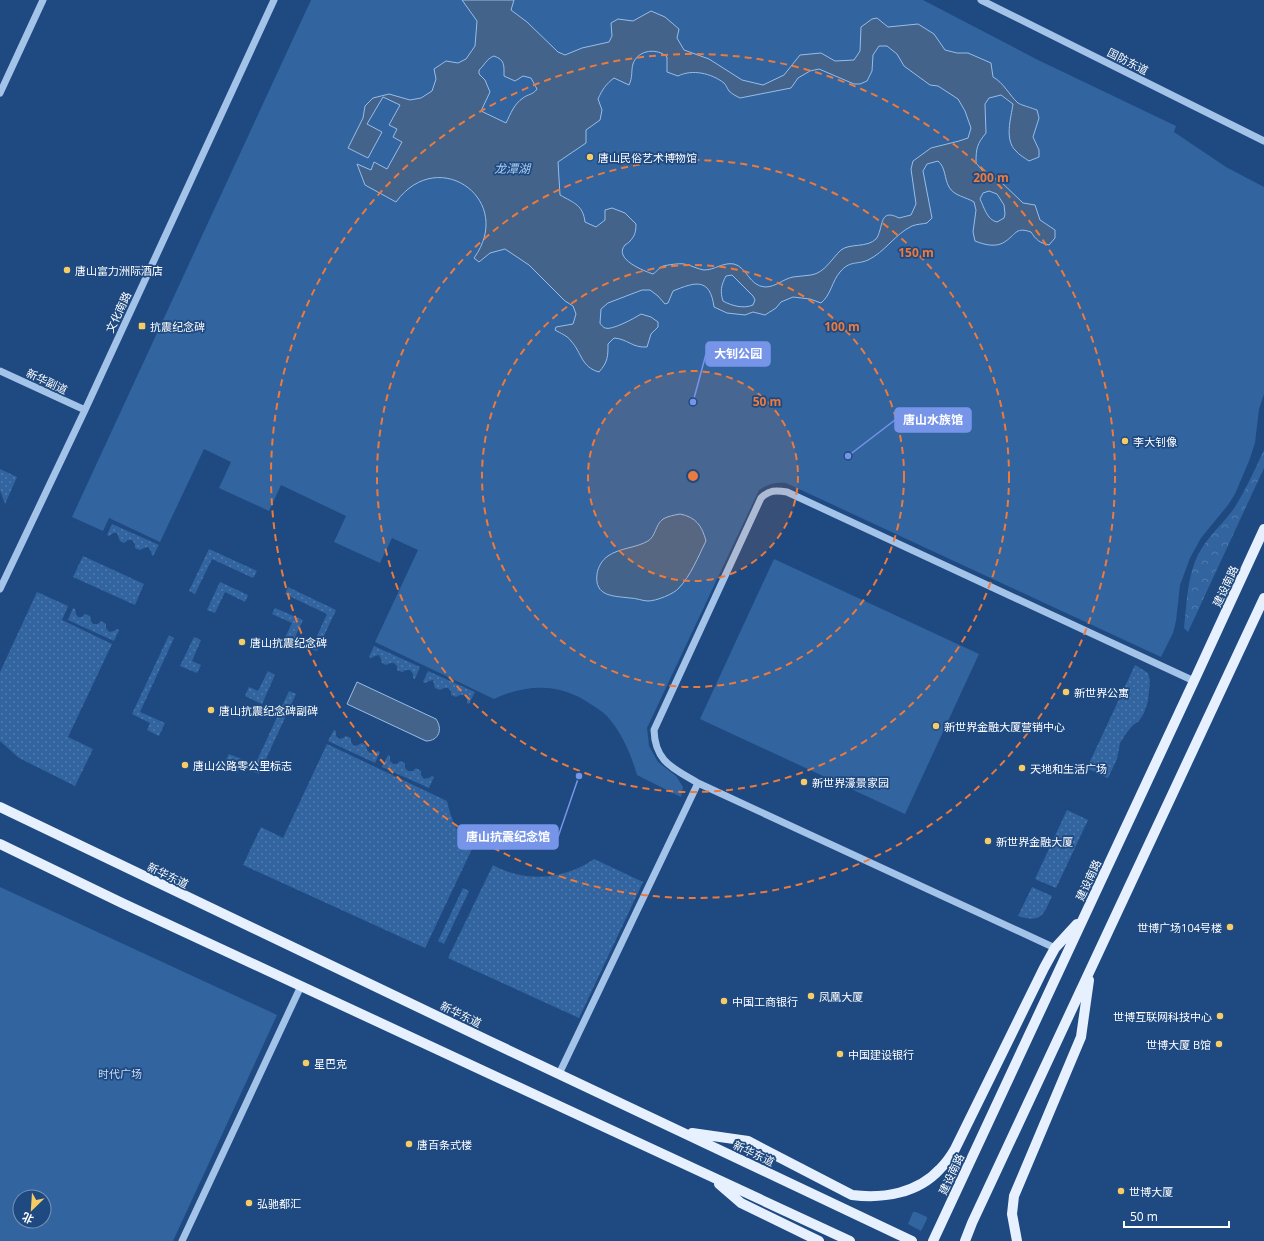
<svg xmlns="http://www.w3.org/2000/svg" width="1264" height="1241" viewBox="0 0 1264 1241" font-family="'Open Sans','Noto Sans SC',sans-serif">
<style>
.grass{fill:url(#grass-dots)}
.forest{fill:url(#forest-crowns)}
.green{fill:#32649f;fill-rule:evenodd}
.water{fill:#43638b;stroke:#97beea;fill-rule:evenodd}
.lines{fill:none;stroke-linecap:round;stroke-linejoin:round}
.minor{stroke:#a4c3e9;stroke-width:7}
.major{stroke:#e7f0fe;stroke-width:10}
.ring{fill:none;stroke:#ed7a3d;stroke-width:2;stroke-dasharray:7 5}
.poi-dot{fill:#f7cc64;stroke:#1f4a81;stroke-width:1.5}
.labels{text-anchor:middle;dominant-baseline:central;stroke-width:3.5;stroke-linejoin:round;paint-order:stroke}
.street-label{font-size:11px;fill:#fff;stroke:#1f4a81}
.poi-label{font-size:11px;fill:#fff;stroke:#1f4a81;text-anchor:start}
.park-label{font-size:11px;fill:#c8ddf7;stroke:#1f4a81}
.water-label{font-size:12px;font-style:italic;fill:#afcdf0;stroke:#1f4a81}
.centre{fill:#ed7a3d;stroke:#1f4a81;stroke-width:2}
.ring-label{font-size:12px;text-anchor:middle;font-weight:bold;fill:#ed7a3d;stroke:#1f4a81;stroke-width:3.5;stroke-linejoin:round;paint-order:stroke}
.leader{fill:none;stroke:#7795e8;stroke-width:1.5}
.callout-dot{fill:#7795e8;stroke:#1f4a81;stroke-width:1.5}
.callout{fill:#7795e8;stroke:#7795e8;stroke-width:1.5}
.callout-label{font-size:12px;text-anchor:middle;font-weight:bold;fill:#fff}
</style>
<defs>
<pattern id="grass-dots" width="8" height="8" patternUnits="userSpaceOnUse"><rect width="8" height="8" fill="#32649f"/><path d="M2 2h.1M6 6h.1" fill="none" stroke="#517bad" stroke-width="1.8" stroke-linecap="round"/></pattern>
<pattern id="forest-crowns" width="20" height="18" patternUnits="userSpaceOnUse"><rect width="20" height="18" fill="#32649f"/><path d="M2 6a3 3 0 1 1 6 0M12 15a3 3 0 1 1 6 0" fill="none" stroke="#517bad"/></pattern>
</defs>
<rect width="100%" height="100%" fill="#1f4a81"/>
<!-- grass -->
<path class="grass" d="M0 469 17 477 5 504 0 490Z
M112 524 159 545 153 556 152 555 151 551 148 547 144 548 140 550 135 548V544L132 540H128L124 543 120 541 117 533H113L109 536 107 535Z
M209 549 257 571 253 578 212 559 195 594 189 591Z
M83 556 144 584 135 605 73 577Z
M220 582 248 595 245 602 225 592 215 613 207 610Z
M288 587 336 610 317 651 311 649 327 614 285 594Z
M37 592 68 606 62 620 112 644 68 737 93 749 75 786 19 758 0 741V672Z
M73 608 75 609 76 614 78 617H82L85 614 90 616 91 621 93 624H98L101 621 106 624V628L109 632 114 631 117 629 119 630 114 641 68 620Z
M275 608 303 620 290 648 282 644 292 623 272 614Z
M169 635 174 638 140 712 165 723 159 736 147 730 150 723 132 714Z
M194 637 201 640 192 661 201 665 197 673 180 666Z
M374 646 420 667 415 679 413 678V674L410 670H406L402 672 397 670V666L394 663H390L386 665 382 663 381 659 379 655 375 656 371 658 369 657Z
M1135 665 1148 673 1150 681 1148 701 1144 713 1139 721 1132 726 1125 735 1120 743 1117 759 1108 778 1087 768Z
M268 671 275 675 262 704 245 696 249 687 258 691Z
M428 671 475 692 469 704 467 703V699L464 695H460L456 697 451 695V691L448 688H444L440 690 435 688 433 680 429 681 425 683 423 682Z
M289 691 296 694 259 774 241 766 237 773 223 766 229 754 255 765Z
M334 730 336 731V736L339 739 343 738 346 736 351 738V742L354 746 358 745 362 743 366 745 367 750 370 753H375L378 751 380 752 375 763 328 741Z
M327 744 447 801C451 820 458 835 472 849L425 948 243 865 261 827 283 838Z
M388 755 390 756V761L393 764H397L400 761 405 763V768L408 771H413L416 768 421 771V775L424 779 429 778 432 776 434 777 429 788 382 767Z
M1067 810 1088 820 1056 888 1035 879Z
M594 859 643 882 579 1018 448 958 493 865C525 883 564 880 594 859Z
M1032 887 1052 896C1043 916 1041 923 1018 916Z
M463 888 469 891 444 944 438 941Z"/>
<!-- forest -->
<path class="forest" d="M1264 450V468L1188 632 1184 628C1187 603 1187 576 1199 553 1208 536 1224 523 1235 507 1246 489 1255 469 1264 450Z"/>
<!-- green -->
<path class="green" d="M311 0H923L1036 59 1176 126 1174 132 1226 167 1264 187V394L1259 409 1255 443 1249 461 1235 494 1228 505 1201 538 1190 558 1180 585 1176 621 1173 633 1161 657 786 483C775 482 768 484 759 490L647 728 649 746 658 762 676 776 683 787 681 797 637 775C631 754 622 733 607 716 603 712 597 708 592 705 562 683 527 683 494 699L375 642 418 550 392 538 380 563 334 542 346 516 281 485 269 511 219 488 231 462 204 449 160 542 109 518 103 531 72 517Z
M774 559 979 654 905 814 700 719Z
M0 887 277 1015 173 1241H0ZM20 1197H44V1221H20Z
M913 1212H916L927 1217V1219L921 1231 908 1224Z"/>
<!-- water -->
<path class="water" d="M462 0H514L511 10 527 22 558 52 565 55 582 48 609 42 612 36 611 23 618 19 633 21 651 11 665 17 679 29 677 38 684 50 709 59 742 80 763 85 784 75 800 55 821 53 835 61 854 60 860 51 861 27 872 19 877 18 888 27 918 24 934 34 945 50 957 53H968L991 63 993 77C1004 83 1009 95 1018 103 1021 105 1032 108 1037 110L1039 118 1033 137 1039 150V157L1029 161C1025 158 1019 155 1016 151 1004 140 1011 118 1013 104L1001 95 989 98 985 104 986 133C977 144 976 148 976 163L987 176 999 180 1023 203 1035 205 1040 220 1055 230V238L1049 245C1040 243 1036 240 1031 232 1016 227 1017 233 1006 241 997 248 985 245 975 241L973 232 976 210 974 202C966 197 954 196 949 187 944 178 946 168 938 161L927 164 923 171 932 218 927 223C923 224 917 224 912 226 895 234 885 252 868 260 857 265 850 260 840 272 832 281 831 295 821 303L810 299 793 297 781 302 776 308 765 315 753 312 745 315 727 313 714 307C710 277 695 282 673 291L668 303 665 304 658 296 650 290H642L608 303 601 309 600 323C600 324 604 328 605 328 611 331 635 318 641 314L651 317 658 322V327L651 334 647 347C632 348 628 339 614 338L608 344C608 356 608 362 599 372 581 367 582 353 571 341 568 336 560 333 555 330L556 327 573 324 576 314 573 306 565 301 529 265 505 249 490 253 479 262 474 258C516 200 438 144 396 202L365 185 357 164 371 170 374 162 387 169 402 142 393 137 397 129 389 125 400 105 383 97 367 124 382 132 368 158 348 148 363 118 365 106 373 98 389 94 410 100 421 98 432 91 436 79 434 69 446 61 458 63 466 59 475 46 477 21ZM879 46H887L897 54 904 66 930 85 938 86 958 99 965 111 971 128 968 138 959 141 931 148 913 161 911 169 916 204 911 215 899 218C878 207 884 229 876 239 867 248 850 243 841 250 832 258 825 273 811 275 805 276 799 276 793 277 783 279 776 287 765 287 749 286 747 267 734 264 723 262 715 270 704 270 697 269 691 265 684 264 679 263 668 265 663 266 659 268 656 272 653 274 644 271 613 259 625 245 626 244 629 243 630 241 635 236 636 231 636 224L625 213 612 208 605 210V220L596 227 585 222C583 205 574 203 560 195L558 162 586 143V130L600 120 602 110 598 99C602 90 606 84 614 78L629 85C633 77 631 70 633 64 638 49 658 48 667 57V72L678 76C692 69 711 73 724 83 726 85 727 88 729 91 732 94 736 96 740 98L791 88 798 78 810 71 819 69 854 84H860L867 81 872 71 873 55ZM494 56C505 60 504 65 504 76L515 81 523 76 531 78 537 89C533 95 528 94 523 98 514 104 511 113 506 123L481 111 490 92 485 80 479 74V70C485 65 486 59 494 56ZM989 191 997 194 1004 205 1005 214 1004 218 997 222C987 220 984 207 980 199L983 193ZM732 275 753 296 755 300 753 305C744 309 732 306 723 301 720 292 721 285 726 276Z
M680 514C696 517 702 526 706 541 698 557 691 575 679 588 674 594 656 601 648 601 643 601 636 598 630 598 614 596 594 597 597 574 598 567 602 560 608 556 619 548 636 548 648 541 656 536 655 525 663 519 668 516 675 515 680 514Z
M357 682 436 719C443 729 439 741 426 741L347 704Z"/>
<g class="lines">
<!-- minor -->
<path class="minor" d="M981 0 1264 141
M0 93 43 0
M0 371 85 410
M0 589 85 410 274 0
M698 783 1055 948
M559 1074 698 783C673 768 655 762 654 730L761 498C769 490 776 490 787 492L1194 681
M182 1241 301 986"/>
<!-- major -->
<path class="major" d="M0 807 487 1040 912 1241
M0 844 122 903 850 1241
M692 1133 748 1141 852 1195C884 1199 918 1193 940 1169 946 1163 951 1156 955 1149L1044 968 1055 948 1077 924
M719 1184 741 1203 819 1241
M933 1241 1194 681 1264 529
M965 1241 972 1223 1264 598
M1017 1241 1012 1214 1014 1196 1081 1037 1089 980"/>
</g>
<!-- distance rings -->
<circle cx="693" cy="476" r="105" fill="#ed7a3d" fill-opacity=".12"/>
<g class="ring">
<circle cx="693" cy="476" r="105"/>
<circle cx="693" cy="476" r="211"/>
<circle cx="693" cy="476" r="316"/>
<circle cx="693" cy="476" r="422"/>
</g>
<!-- markers -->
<g class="poi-dot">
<circle cx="590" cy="157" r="4"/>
<circle cx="67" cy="270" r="4"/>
<rect x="138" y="322" width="8" height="8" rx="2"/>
<circle cx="1125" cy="441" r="4"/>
<circle cx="242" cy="642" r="4"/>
<circle cx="1066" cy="692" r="4"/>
<circle cx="211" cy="710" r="4"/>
<circle cx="936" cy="726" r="4"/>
<circle cx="185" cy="765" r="4"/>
<circle cx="1022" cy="768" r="4"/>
<circle cx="804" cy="782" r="4"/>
<circle cx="988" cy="841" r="4"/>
<circle cx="1230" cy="927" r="4"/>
<circle cx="811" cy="996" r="4"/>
<circle cx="724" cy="1001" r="4"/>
<circle cx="1220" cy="1016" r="4"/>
<circle cx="1219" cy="1044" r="4"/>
<circle cx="840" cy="1054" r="4"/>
<circle cx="306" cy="1063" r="4"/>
<circle cx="409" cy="1144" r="4"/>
<circle cx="1121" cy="1191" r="4"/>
<circle cx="249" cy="1203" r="4"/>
</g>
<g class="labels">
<!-- street labels -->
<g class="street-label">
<text transform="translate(1128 61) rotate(27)">国防东道</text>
<text transform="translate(118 312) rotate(-65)">文化南路</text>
<text transform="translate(47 381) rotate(25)">新华副道</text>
<text transform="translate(1225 586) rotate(-65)">建设南路</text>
<text transform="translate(168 875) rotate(26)">新华东道</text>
<text transform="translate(1088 880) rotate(-65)">建设南路</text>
<text transform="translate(461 1014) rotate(26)">新华东道</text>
<text transform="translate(754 1153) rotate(25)">新华东道</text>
<text transform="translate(951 1174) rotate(-65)">建设南路</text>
</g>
<!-- poi labels -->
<g class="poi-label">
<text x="598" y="157">唐山民俗艺术博物馆</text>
<text x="75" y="270">唐山富力洲际酒店</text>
<text x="150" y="326">抗震纪念碑</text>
<text x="1133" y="441">李大钊像</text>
<text x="250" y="642">唐山抗震纪念碑</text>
<text x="1074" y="692">新世界公寓</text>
<text x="219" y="710">唐山抗震纪念碑副碑</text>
<text x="944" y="726">新世界金融大厦营销中心</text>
<text x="193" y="765">唐山公路零公里标志</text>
<text x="1030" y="768">天地和生活广场</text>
<text x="812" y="782">新世界濠景家园</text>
<text x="996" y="841">新世界金融大厦</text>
<text x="1222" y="927" text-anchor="end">世博广场104号楼</text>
<text x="819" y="996">凤凰大厦</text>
<text x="732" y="1001">中国工商银行</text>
<text x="1212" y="1016" text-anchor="end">世博互联网科技中心</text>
<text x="1211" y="1044" text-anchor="end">世博大厦 B馆</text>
<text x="848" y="1054">中国建设银行</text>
<text x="314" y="1063">星巴克</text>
<text x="417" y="1144">唐百条式楼</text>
<text x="1129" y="1191">世博大厦</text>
<text x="257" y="1203">弘驰都汇</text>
</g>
<!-- park labels -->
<g class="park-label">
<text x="120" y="1073">时代广场</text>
</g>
<!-- water labels -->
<g class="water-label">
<text x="512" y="168">龙潭湖</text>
</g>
</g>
<circle cx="693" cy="476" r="6" class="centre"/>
<g class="ring-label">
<text x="991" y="182">200 m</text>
<text x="916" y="257">150 m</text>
<text x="842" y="331">100 m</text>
<text x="767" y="406">50 m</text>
</g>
<!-- callouts -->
<path class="leader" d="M693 402L706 354M848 456L895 420M579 776L558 837"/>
<g class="callout-dot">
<circle cx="693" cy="402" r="4"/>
<circle cx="848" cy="456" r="4"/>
<circle cx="579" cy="776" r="4"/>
</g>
<g class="callout">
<rect x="706" y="342" width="64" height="24" rx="4"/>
<rect x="895" y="408" width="76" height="24" rx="4"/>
<rect x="458" y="825" width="100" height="24" rx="4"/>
</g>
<g class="callout-label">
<text x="738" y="358">大钊公园</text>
<text x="933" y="424">唐山水族馆</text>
<text x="508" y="841">唐山抗震纪念馆</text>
</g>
<!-- north arrow -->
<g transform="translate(32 1209) rotate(205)"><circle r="19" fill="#1f4a81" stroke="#7992b3"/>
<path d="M0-3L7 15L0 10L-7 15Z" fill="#f7cc64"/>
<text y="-6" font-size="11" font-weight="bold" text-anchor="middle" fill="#ffffff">北</text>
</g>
<!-- scale -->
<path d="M1124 1221v6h105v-6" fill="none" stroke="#ffffff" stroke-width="2"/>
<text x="1130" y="1221" font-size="12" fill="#ffffff" stroke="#1f4a81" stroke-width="3" paint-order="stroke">50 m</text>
</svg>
